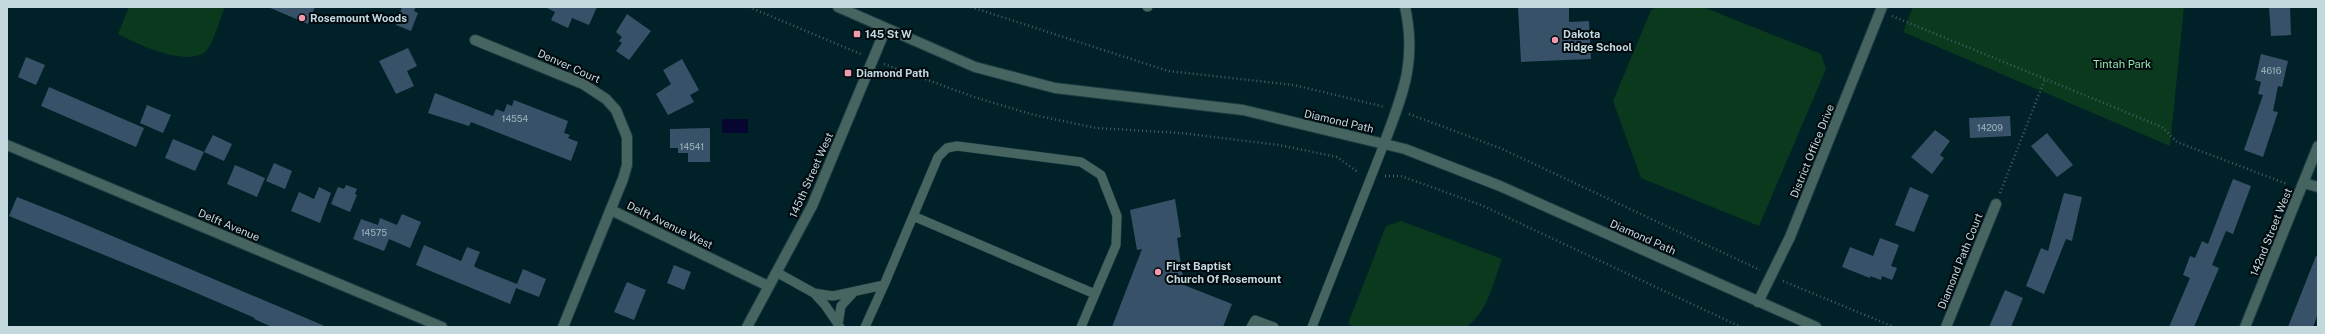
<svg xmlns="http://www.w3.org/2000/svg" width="2325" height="334" viewBox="0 0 2325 334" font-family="'Public Sans',sans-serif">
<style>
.green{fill:#0a391d}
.water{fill:#070631}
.building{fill:#375268}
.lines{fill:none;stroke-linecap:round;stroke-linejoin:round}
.service-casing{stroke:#1c3b41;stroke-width:10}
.minor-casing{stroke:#1c3b41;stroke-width:12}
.tertiary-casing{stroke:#1c3b41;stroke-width:12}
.path{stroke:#446067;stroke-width:2.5;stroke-dasharray:1 3;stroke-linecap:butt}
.service{stroke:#466560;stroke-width:9}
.minor{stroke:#466560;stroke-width:10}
.tertiary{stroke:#466560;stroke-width:10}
.poi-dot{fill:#f29aad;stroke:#00090d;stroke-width:1.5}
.labels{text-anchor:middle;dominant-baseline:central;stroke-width:4;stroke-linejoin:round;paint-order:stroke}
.number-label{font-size:9px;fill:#a0b7c0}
.poi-label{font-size:11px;font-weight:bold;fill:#c3d9de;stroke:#00090d;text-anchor:start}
.park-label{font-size:11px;fill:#95e5ac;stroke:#00090d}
.street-label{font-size:11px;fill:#c3d9de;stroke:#00090d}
</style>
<rect width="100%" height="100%" fill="#012128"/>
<!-- green -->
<path class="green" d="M129 7H225C220 18 214 42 207 50 190 69 137 44 118 34Z
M1657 7H1703L1821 54 1826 69 1759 226 1641 178 1613 101 1651 10Z
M1913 7H2184L2170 146 1903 32Z
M1401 221 1502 259C1494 281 1487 314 1466 327H1355L1348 324 1386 226Z"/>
<!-- water -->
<path class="water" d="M722 119H748V133H722Z"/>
<!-- building -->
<path class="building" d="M268 7H315L308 24Z
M402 7H416L414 11 418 13 411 31 396 25Z
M545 7H597L589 25 572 18 568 28 551 20 555 12Z
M1518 7H1569V22L1589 21 1591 59 1521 62Z
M2269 7H2290L2291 35 2271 36Z
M627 14 651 31 629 60 616 51 622 43 619 41 622 37 616 32Z
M408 48 417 66 407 71 414 86 396 94 379 61Z
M2261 54 2288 61 2282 87 2278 86 2273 111 2278 112 2263 157 2244 150 2263 95 2258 94 2261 82 2255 80Z
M26 57 45 65 36 85 18 77Z
M682 59 699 90 690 95 694 102 668 115 656 94 671 84 663 70Z
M49 87 144 128 136 147 41 106Z
M435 93 493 116 496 109 504 112 507 104 512 106 514 100 568 121 564 133 570 135 568 138 578 142 571 161 471 122 469 126 428 113Z
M147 105 171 115 163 133 140 123Z
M2010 116 2011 136 1970 138 1969 118Z
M710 128V162H688V153H678V148H670V129Z
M1935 130 1950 141 1940 155 1944 158 1932 174 1911 157Z
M2047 133 2073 165 2057 177 2031 146Z
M213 135 232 144 224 161 204 152Z
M173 139 204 152 195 171 165 158Z
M274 163 292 171 285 189 266 181Z
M235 165 265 178 257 197 227 184Z
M2233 179 2251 186 2233 234 2226 231 2212 265 2219 268 2194 327H2169L2190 278 2183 275 2190 256 2195 258 2202 241 2208 244Z
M346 185 357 189 355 194 357 195 350 212 331 204 338 187 344 189Z
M319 187 331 193 320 223 291 211 299 192 314 199Z
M1910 187 1929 195 1914 232 1895 225Z
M2064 193 2082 197 2072 241 2066 239 2044 294 2026 286 2041 248 2048 251Z
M17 197 65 216 327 327H272L254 319 255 318 180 286 9 216Z
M1175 199 1181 237 1177 238 1184 285 1232 304 1223 327H1112L1142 249 1137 250 1130 210Z
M402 214 421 222 410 248 389 239 384 251 353 239 361 219 378 225 380 218 397 225Z
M1880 238 1899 245 1891 266 1897 268 1892 280 1882 276 1881 280 1870 276V278L1842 267 1850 247 1873 256Z
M424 245 461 261 467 247 480 252 474 266 477 268 517 284 523 269 546 279 539 297 516 288 510 304 416 265Z
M2316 256 2318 257V314L2313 327H2288Z
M674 265 691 272 684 290 667 283Z
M627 282 646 290 634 320 614 312Z
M2005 290 2023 298 2011 327H1989Z"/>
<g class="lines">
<defs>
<path id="service" d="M1147 7H1148
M913 216 1095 294
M776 272 814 293
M838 325 841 306 853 293
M840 327 825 305 814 293 833 296 884 285 938 157 947 148 957 146 1081 162 1101 175 1117 216 1116 245 1081 327
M865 327 884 285
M1251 327 1255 320 1274 327
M1312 327 1384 144"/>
<path id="minor" d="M475 40 583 84 606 99 616 110 627 137V165L623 179 563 327
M1384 144C1403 93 1417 62 1405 7
M7 145 442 327
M2304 183 2318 187
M611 210 768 286
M1758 302 1790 237 1882 7
M1946 327 1996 204
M2245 327 2318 146"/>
<path id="tertiary" d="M838 7 975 67 1055 88 1243 110 1405 149 1500 186 1816 327
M747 327 812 206 886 28"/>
</defs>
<!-- service casing -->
<use href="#service" class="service-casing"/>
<!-- minor casing -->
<use href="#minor" class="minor-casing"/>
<!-- tertiary casing -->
<use href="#tertiary" class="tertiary-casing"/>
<!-- path -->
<path class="path" d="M749 7 863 55
M971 7 1168 71 1294 85 1385 107
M1892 16 2162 127 2177 142 2287 184
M884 64 974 97 1034 115 1096 128 1181 133 1279 145 1337 157 1359 173
M1409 114 1500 148 1760 270
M1385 176H1401L1481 205 1741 327
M2000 193 2045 79
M1783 281 1894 327"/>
<!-- service -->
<use href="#service" class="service"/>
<!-- minor -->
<use href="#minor" class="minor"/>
<!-- tertiary -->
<use href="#tertiary" class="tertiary"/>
</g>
<!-- markers -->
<g class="poi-dot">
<circle cx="302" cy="18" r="4"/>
<rect x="853" y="30" width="8" height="8" rx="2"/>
<circle cx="1555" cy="40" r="4"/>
<rect x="844" y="69" width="8" height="8" rx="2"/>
<circle cx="1158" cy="272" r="4"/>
</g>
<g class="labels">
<!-- number labels -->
<g class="number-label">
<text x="2271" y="70">4616</text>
<text x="515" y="118">14554</text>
<text x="1990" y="127">14209</text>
<text x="692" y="146">14541</text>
<text x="374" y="232">14575</text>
</g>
<!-- poi labels -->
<g class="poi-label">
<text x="310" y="18">Rosemount Woods</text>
<text x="865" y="34">145 St W</text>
<text x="1563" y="34">Dakota<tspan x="1563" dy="13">Ridge School</tspan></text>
<text x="856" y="73">Diamond Path</text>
<text x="1166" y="266">First Baptist<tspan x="1166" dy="13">Church Of Rosemount</tspan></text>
</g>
<!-- park labels -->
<g class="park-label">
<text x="2122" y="64">Tintah Park</text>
</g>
<!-- street labels -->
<g class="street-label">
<text transform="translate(569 66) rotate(24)">Denver Court</text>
<text transform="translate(1339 121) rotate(13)">Diamond Path</text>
<text transform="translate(1812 151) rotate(-68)">District Office Drive</text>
<text transform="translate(811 175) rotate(-66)">145th Street West</text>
<text transform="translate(229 225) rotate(23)">Delft Avenue</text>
<text transform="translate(670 225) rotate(26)">Delft Avenue West</text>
<text transform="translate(2271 232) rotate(-68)">142nd Street West</text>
<text transform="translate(1643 237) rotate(24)">Diamond Path</text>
<text transform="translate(1960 261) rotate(-68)">Diamond Path Court</text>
</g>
</g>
<!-- border -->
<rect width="2325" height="334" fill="none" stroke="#c3d9de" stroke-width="16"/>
</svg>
